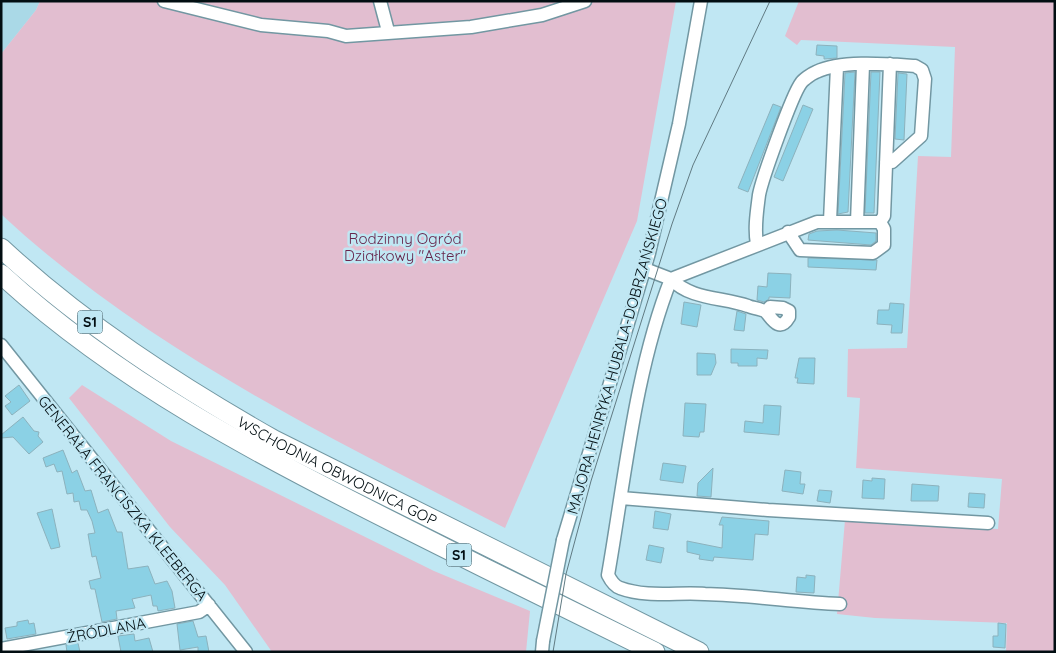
<svg xmlns="http://www.w3.org/2000/svg" width="1056" height="653" viewBox="0 0 1056 653" font-family="Quicksand,sans-serif">
<style>
.built{fill:#aad9e7}
.green{fill:#e2bed0}
.building{fill:#8bd1e5;stroke:#8cb2bd}
.lines{fill:none;stroke-linecap:round;stroke-linejoin:round}
.minor-casing{stroke:#7297a2;stroke-width:15}
.highway-casing{stroke:#7297a2;stroke-width:21}
.minor{stroke:#fff;stroke-width:12}
.highway{stroke:#fff;stroke-width:19}
.tram{stroke:#607a82;stroke-width:1}
.minor-bridge-casing{stroke:#7297a2;stroke-width:15;stroke-linecap:butt}
.minor-bridge{stroke:#fff;stroke-width:12}
.labels{text-anchor:middle;dominant-baseline:central;stroke-width:5;stroke-linejoin:round;paint-order:stroke}
.shield{fill:#c0e7f3;stroke:#3b4f56;stroke-width:1}
.shield-label{font-size:14px;font-weight:bold;fill:#020e12}
.park-label{font-size:15px;fill:#67264c;stroke:#c0e7f3}
.street-label{font-size:15px;fill:#020e12;stroke:#c0e7f3}
</style>
<rect width="100%" height="100%" fill="#c0e7f3"/>
<!-- built -->
<path class="built" d="M1 1H40L36 10 1 54Z"/>
<!-- green -->
<path class="green" d="M40 1H676L637 221 505 528C329 437 147 350 1 214V54L36 10Z
M799 1H1055V652H1006L1007 623 875 618 837 614 845 520 998 529 1002 479 856 468 860 398 847 397 848 349 907 348 918 156 951 157 955 47 801 40 797 45 785 36Z
M82 385 171 441 434 571 530 611 526 652H272L225 585 170 527 69 398Z"/>
<!-- building -->
<path class="building" d="M817 45 837 46V58L824 59V56L816 55Z
M855 72 848 212 838 214 845 73Z
M871 72H880L874 213H865Z
M898 73 907 74 904 140 895 139Z
M773 104 781 107 748 192 738 188Z
M803 105 813 109 783 181 774 177Z
M837 230 876 233V241L871 245 808 240 809 234 817 231Z
M808 258 877 260 876 270 808 267Z
M768 273 791 274 790 298 769 297V299L764 302 757 300 758 286 767 287Z
M684 302 701 305 697 327 681 324Z
M890 303 904 304 902 333H891L892 325 877 324 878 310H889Z
M737 311 746 314 744 331 734 330Z
M731 349 768 350 767 359 757 358V366H738V363H731Z
M697 353 715 354 716 363 711 375H697Z
M799 358H815L814 384 797 383 798 378H795Z
M19 385 30 401 12 415 5 406 11 402 5 396Z
M685 403 706 404 704 432H700L699 437 683 436Z
M764 405 781 406 779 435 744 432 745 421 763 423Z
M23 417 34 431 39 432 38 436 43 442 29 454 13 437 1 438V435Z
M63 450 72 473 77 470 85 491 91 490 98 513 108 509 117 532H122L128 569 148 566 155 584 167 581 172 591 175 608 158 611 157 606H153L151 595 132 599 135 608 116 611 117 619 102 622 95 589H91L89 581 101 578 96 556 92 557 88 534 95 533 92 521 87 510H81L79 501 74 502 73 493 67 494 62 471 57 472 54 464 46 467 43 458Z
M663 463 686 466 683 483 660 480Z
M713 468 711 497 697 496 698 483Z
M785 470 801 472 800 484H805L803 494 782 491Z
M872 478 885 479 884 499 862 498 863 480 872 481Z
M912 484 939 486 938 501H911Z
M819 490 832 491 830 503 817 501Z
M969 493 985 494 984 508 968 507Z
M52 509 60 547 51 549 37 513Z
M655 511 671 514 668 530 653 528Z
M722 517 769 521 768 535 755 534 753 560 714 557 713 561 699 559 700 555 687 552V541L722 548 723 525H719Z
M649 545 664 548 661 563 646 560Z
M806 575 815 576 814 593 796 592 797 577 806 578Z
M28 620 29 624 34 623 36 634 7 639 5 628 17 626V622Z
M193 621 198 637 206 636 209 652H198V647L180 650 177 624Z
M998 623 1006 624 1005 648 993 647V636H998Z
M134 634 135 641 149 638 153 652H121L118 636Z
M78 643 80 652H67L66 645Z"/>
<g class="lines">
<defs>
<path id="minor" d="M164 1 261 25 328 31 346 36 471 27 542 15 585 1
M380 1 388 31
M830 221 837 67
M857 222 863 65
M788 232 800 250 873 253 884 245V229L880 222
M757 244C754 228 757 211 759 195 762 179 792 95 801 83 803 80 811 74 816 72 842 60 886 64 915 66L922 70 925 79 921 136 892 162H886
M645 269 671 279C635 370 625 478 608 575 611 581 614 586 620 588 647 598 677 592 705 594 750 595 795 602 840 604
M766 312 770 307 783 308 789 311V317C779 334 771 317 766 312 763 309 752 308 748 306 723 297 691 300 671 279L817 222H880L884 216 890 64
M1 345 246 652
M621 498 768 510 988 523
M563 540 649 253 679 124 701 1
M1 649 199 612 209 605
M542 652 543 641"/>
<g id="highway">
<path id="s1" d="M1 248C83 324 177 385 274 440L699 652"/>
<path d="M1 274C117 381 259 455 399 525 484 568 569 610 655 652"/>
</g>
</defs>
<!-- minor casing -->
<use href="#minor" class="minor-casing"/>
<!-- highway casing -->
<use href="#highway" class="highway-casing"/>
<!-- minor -->
<use href="#minor" class="minor"/>
<!-- highway -->
<use href="#highway" class="highway"/>
<!-- tram -->
<path class="tram" d="M553 652 566 574 591 481 672 224 693 165 770 1"/>
<defs>
<path id="minor-bridge" d="M543 641 563 540"/>
</defs>
<!-- minor-bridge casing -->
<use href="#minor-bridge" class="minor-bridge-casing"/>
<!-- minor-bridge -->
<use href="#minor-bridge" class="minor-bridge"/>
</g>
<g class="labels">
<!-- shield labels -->
<g class="shield">
<rect x="77.5" y="310.5" width="25" height="23" rx="4"/>
<rect x="446.5" y="543.5" width="25" height="23" rx="4"/>
</g>
<g class="shield-label">
<text x="90" y="322">S1</text>
<text x="459" y="555">S1</text>
</g>
<!-- park labels -->
<g class="park-label">
<text x="405" y="238">Rodzinny Ogród<tspan x="405" dy="17">Działkowy "Aster"</tspan></text>
</g>
<!-- street labels -->
<g class="street-label">
<text transform="translate(617 356) rotate(-74)">MAJORA HENRYKA HUBALA-DOBRZAŃSKIEGO</text>
<text stroke="none"><textPath href="#s1" startOffset="405">WSCHODNIA OBWODNICA GOP</textPath></text>
<text transform="translate(123 498) rotate(51)">GENERAŁA FRANCISZKA KLEEBERGA</text>
<text transform="translate(106 630) rotate(-11)">ŹRÓDLANA</text>
</g>
</g>
<!-- border -->
<rect width="1056" height="653" fill="none" stroke="#020e12" stroke-width="5"/>
</svg>
